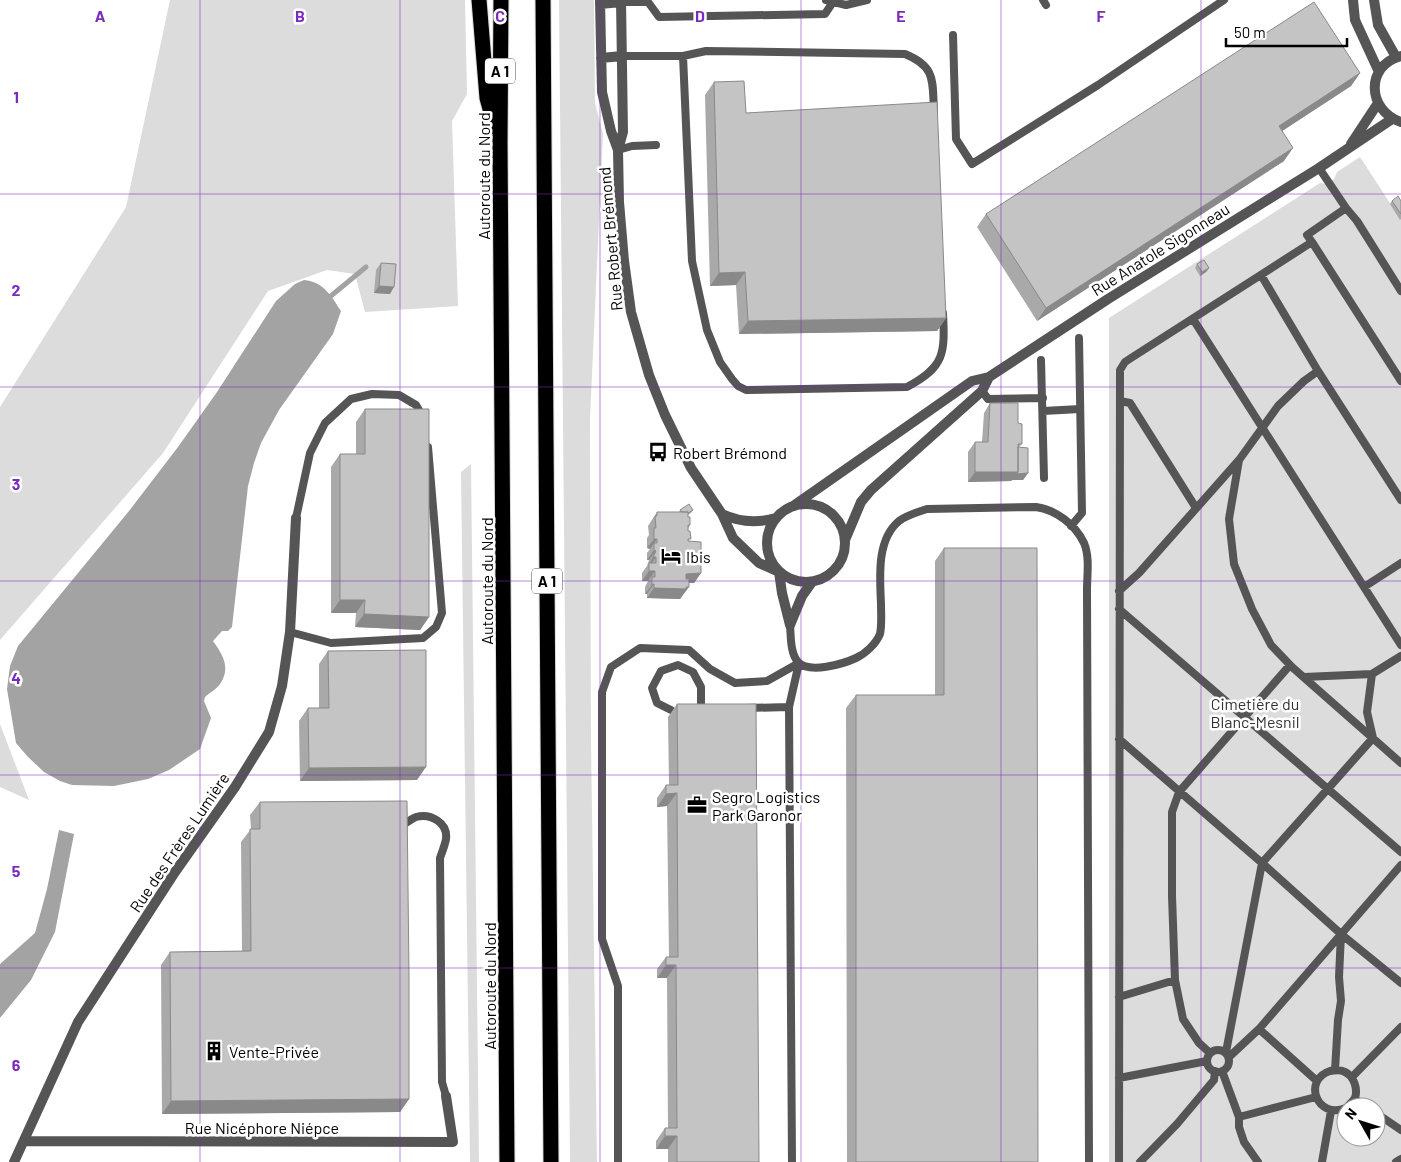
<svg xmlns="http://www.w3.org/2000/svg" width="1401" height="1162" viewBox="0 0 1401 1162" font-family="Barlow,sans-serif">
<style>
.green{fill:#dcdcdc;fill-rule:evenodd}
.water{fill:#a3a3a3}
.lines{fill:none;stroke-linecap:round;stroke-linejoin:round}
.stream{stroke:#a3a3a3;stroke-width:5}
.highway-casing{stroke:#dbdbdb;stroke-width:17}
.lane{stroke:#555;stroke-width:8}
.street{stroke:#555;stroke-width:10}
.highway{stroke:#000;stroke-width:15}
.lane-bridge{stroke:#555;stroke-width:8}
.wall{fill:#a9a9a9}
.shaded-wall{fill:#898989}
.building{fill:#c4c4c4;stroke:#898989}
.grid{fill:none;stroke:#7b2cbf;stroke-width:1;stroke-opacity:0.55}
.labels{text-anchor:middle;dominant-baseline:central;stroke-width:5;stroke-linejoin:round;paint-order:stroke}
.shield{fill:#fff;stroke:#4c4c4c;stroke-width:1}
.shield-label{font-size:15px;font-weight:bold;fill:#000}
.street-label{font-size:16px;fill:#000;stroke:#fff}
.poi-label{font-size:16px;fill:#000;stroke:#fff;text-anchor:start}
.park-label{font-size:16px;fill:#333;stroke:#fff}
.grid-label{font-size:16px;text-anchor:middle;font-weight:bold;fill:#7b2cbf;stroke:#fff;stroke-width:5;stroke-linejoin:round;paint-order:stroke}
</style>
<rect width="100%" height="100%" fill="#fff"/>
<!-- green -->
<path class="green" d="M170 0H465L467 94 452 121 458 306 365 312 355 274 327 270 268 291 163 453 0 640V407L126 207Z
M559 0H594L595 103 603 134 590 418 591 741 597 1162H570Z
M1360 157 1401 220V1162H1109V318L1320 183 1327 184 1334 179 1337 172ZM1346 1107H1376V1137H1346Z
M471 464 479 1162H470L461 472Z
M0 724 29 800 0 787Z"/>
<!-- water -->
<path class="water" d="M304 280C324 282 331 296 341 311L333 334 279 410 261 443 254 463 248 486 232 627 228 631H222L213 641C223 655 231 668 220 684 217 689 209 693 205 697L204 701 211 718 200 749 169 770 148 779 114 786 72 785 60 781 44 772 28 757 16 743 7 689 10 666 18 646 129 511 178 447 217 392 276 301 295 284Z
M59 830 74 834 55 932 31 980 0 1018V964L35 933 47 889Z"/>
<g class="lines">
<!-- stream -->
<path class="stream" d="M326 300 366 267"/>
<defs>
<path id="highway" d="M479 0 487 98 495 127
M501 0 500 142 507 1162
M543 0 551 1162"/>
</defs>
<!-- highway casing -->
<use href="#highway" class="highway-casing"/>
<!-- lane -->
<path class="lane" d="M826 0 846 5 867 0
M1043 0 1046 5
M621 2H648
M648 2 659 17 825 14 833 2
M953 35 956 139 972 164 1098 85 1224 0
M622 56H683L706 51 905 54C937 67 932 82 934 111
M683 56 692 261 707 330 720 362 732 379 738 386 746 390 907 387C945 367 945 353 943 313
M618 150 632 146 656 145
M1346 208 1357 221 1401 291
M1312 242 1401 381
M1261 275 1318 371 1401 500
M1193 319 1401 645
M1041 360 1044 478
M1318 371 1304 381 1278 406 1239 460 1229 519 1234 564 1252 609 1271 645 1292 667 1401 763
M982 391 988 399 1043 398
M1120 401 1130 403 1196 508
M1043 411 1080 409
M296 518 310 453 325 423 351 399 372 394 399 395 416 405 423 417
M1071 526 1082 513 1079 338
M1364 587 1401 563
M1119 591 1139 573 1239 460
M1119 609 1401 852
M790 625C791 636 790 653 798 662 809 674 843 664 856 658 865 654 876 644 880 634 882 625 881 614 881 604 880 578 876 540 899 521 907 515 918 512 927 509L1036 507C1056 510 1075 524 1084 543 1090 557 1087 575 1087 590L1089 1162
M290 632 331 643 423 638 436 627 442 613 428 447
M1304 677 1372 674 1401 656
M746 708 789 707
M1119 739 1262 863 1341 934 1401 983
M406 823C409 821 413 818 416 817 431 813 448 823 446 839 445 845 442 852 440 858L442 1082 446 1096
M1119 997 1175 980
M1259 1029 1317 1081
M1207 1061a11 11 0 1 1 22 0a11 11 0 1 1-22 0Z
M1226 1052 1262 863 1373 738 1367 712 1372 674
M1210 1053 1199 1043 1183 1019 1175 980 1172 896V812L1179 792 1290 665
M1229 1057 1259 1029 1401 865
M1335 1070 1338 1020 1341 1001 1339 977 1341 934
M1222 1071 1239 1117V1127L1244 1142 1258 1162
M1352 1077 1401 1027
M1119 1078 1207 1061
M1355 1099 1366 1107
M1346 1108C1317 1120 1302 1080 1330 1071 1335 1070 1340 1069 1345 1072 1354 1076 1358 1089 1355 1098 1353 1101 1350 1104 1347 1107
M1376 1113 1401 1130
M1239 1117 1316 1097
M618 1162V986L602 939V692L611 667 640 648 689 650 710 669 735 683 767 681 799 663
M792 1162 789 707 799 663
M1119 1162 1120 370 1125 362 1131 358 1312 242 1307 235 1346 208 1319 168
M1140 1162 1177 1124 1214 1080 1215 1071
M1322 1162 1331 1111
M1396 1162 1401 1159"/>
<!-- street -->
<path class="street" d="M600 0 602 92 611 131 618 150
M621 0 623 132 618 150 619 202 624 261 631 312 649 375 665 415 691 468 722 514 733 538 759 563 779 572
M1353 0 1355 20 1379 72
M1374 0 1378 25 1396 57
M600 4 621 2
M1401 56C1365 65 1367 111 1401 122
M601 58 622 56
M1351 144 1378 103
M767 543a39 39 0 1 1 78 0a39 39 0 1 1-78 0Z
M793 506 972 381 989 377 1108 299 1319 168 1392 119
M722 514C739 522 758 523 776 518
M845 540 861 502 871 490 982 391 989 377
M779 572 782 593 790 625 802 596 812 582
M24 1141 453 1142 446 1096
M14 1162 78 1022 175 872 235 787 269 732 282 686 290 632 296 518"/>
<!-- highway -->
<use href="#highway" class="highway"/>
<!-- lane-bridge -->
<path class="lane-bridge" d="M671 710 657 703 652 688 661 671 678 665 693 672 701 687V714"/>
</g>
<!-- wall -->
<path class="wall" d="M1360 73 1351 86 1282 131 1284 161 1037 321 977 227 986 214Z
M714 82 746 113 946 318 937 331 739 334 736 285 710 286 705 95Z
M1392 201H1401V219L1400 220 1390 204Z
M381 263 390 294 374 293 376 270Z
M1197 264 1209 268 1206 272 1200 276 1195 268Z
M990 403 1018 423 1022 444 1019 447 1028 473 1023 480H1012L1011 481 968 482V452L975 442H982L984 413Z
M365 409 429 617 420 630 355 627 356 613H331V467L340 454H356V422Z
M680 510H693L691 513 688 515 690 525 688 529 689 541 701 573 694 583H689L682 596 680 599 647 598V594H645V587L648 581H642V573L647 566 649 560H647V553L650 549 647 548V538L649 535 648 526 657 512H679Z
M944 548 1038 1162H847L846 708 856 695H935V561Z
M328 651 417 780 300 781 299 721 308 708H319V664Z
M677 704 759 1162H668V1149H656V1141L665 1128H668L667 978H657V969L666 957H669L667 806 657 807V798L666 785H669L668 717Z
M260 802 409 1099 400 1112 162 1114 161 965 170 952 242 951 241 842 251 829 250 815Z"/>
<!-- shaded-wall -->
<path class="shaded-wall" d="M1360 73 1351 86 1270 139 1279 126Z
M1293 148 1284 161 1037 321 1046 308Z
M1209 268 1206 272 1200 276 1202 272Z
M745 272 736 285 710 286 719 273Z
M379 286 394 287 390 294 374 293Z
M946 318 937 331 739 334 748 321Z
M975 472H1018L1028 473 1023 480H1012L1011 481 968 482Z
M654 539H657L650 549 647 548Z
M654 550 656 551 649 560H647Z
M653 557H656L649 567V564Z
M649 571H655L648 581H642Z
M701 573 694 583H679L686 574Z
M654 584 647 594H645L652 585Z
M689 587 680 599 647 598 654 588Z
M340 600H365L356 613H331Z
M364 614 429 617 420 630 355 627Z
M426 767 417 780 300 781 309 768Z
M677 793 667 806 657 807 666 794Z
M666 965H676L667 978H657Z
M409 1099 400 1112 162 1114 171 1101Z
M665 1136H677L668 1149H656Z"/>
<!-- building -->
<path class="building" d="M1314 2 1360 73 1279 126 1293 148 1046 308 986 214Z
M744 81 746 113 937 102 946 318 748 321 745 272 719 273 714 82Z
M1398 196 1401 201V214L1392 201Z
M1204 260 1209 268 1202 272 1197 264Z
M381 263 396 264 394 287 379 286Z
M990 403H1018V423L1022 424V444H1018V472H975V442H988Z
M365 409H429V617L364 614 365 600H340V454H365Z
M1018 447 1028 448V473L1017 474 1018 472Z
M689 504 693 510 688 513V512H682L680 510Z
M657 512H688V517H690V525H688V531H690L691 539H688V541L701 542V573L686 574V579H689V587H686V589L654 588V584L652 585V577H655V571H649V563H656V557H653L656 551 654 550V543H657V539H654V528H656L655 516H657Z
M944 548H1037L1038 1162H856V695H944Z
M426 650V767L309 768 308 708H329L328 651Z
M677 704H756L759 1162H677V1136H665V1128H677L676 965H666V957H678L677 793 666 794V785H678Z
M407 801 409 975V1099L171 1101 170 952 251 951 250 829H260V802Z"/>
<!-- grid -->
<path class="grid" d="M200 0V1162M400 0V1162M600 0V1162M801 0V1162M1001 0V1162M1201 0V1162M0 194H1401M0 387H1401M0 581H1401M0 775H1401M0 968H1401"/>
<!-- icons -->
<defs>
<symbol id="bus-bare" viewBox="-9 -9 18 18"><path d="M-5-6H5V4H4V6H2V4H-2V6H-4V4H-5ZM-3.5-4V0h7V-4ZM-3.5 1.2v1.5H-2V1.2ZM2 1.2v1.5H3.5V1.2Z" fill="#000" stroke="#fff" stroke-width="2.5" paint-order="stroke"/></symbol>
<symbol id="hotel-bare" viewBox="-9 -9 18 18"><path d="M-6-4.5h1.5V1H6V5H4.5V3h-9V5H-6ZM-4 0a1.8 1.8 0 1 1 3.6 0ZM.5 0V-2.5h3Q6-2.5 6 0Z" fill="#000" stroke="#fff" stroke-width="2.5" paint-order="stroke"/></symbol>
<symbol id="office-bare" viewBox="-9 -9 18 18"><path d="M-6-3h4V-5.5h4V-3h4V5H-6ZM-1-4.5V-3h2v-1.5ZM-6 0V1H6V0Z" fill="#000" stroke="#fff" stroke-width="2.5" paint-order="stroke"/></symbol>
<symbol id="building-bare" viewBox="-9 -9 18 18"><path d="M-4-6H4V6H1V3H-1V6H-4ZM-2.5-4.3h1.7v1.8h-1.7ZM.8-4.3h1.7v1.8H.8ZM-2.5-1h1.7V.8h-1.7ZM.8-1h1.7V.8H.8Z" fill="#000" stroke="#fff" stroke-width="2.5" paint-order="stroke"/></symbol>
</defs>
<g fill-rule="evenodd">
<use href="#bus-bare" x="644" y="438" width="28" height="28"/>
<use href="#hotel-bare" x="657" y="542" width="28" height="28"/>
<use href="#office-bare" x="683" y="791" width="28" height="28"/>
<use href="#building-bare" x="200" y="1037" width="28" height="28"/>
</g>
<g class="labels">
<!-- shield labels -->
<g class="shield">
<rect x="485" y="58.5" width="30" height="25" rx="4"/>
<rect x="532" y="568.5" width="30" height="25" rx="4"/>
</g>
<g class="shield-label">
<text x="500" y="71">A 1</text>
<text x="547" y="581">A 1</text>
</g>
<!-- street labels -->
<g class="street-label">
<text transform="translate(483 176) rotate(-90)">Autoroute du Nord</text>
<text transform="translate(610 239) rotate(-95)">Rue Robert Brémond</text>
<text transform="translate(1160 249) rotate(-32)">Rue Anatole Sigonneau</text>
<text transform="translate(486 581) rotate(-90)">Autoroute du Nord</text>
<text transform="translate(179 842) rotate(-56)">Rue des Frères Lumière</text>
<text transform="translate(489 986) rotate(-90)">Autoroute du Nord</text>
<text x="262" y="1127">Rue Nicéphore Niépce</text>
</g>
<!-- poi labels -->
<g class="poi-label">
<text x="673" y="452">Robert Brémond</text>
<text x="686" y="556">Ibis</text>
<text x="712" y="796">Segro Logistics<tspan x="712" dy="18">Park Garonor</tspan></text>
<text x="229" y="1051">Vente-Privée</text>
</g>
<!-- park labels -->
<g class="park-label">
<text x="1255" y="703">Cimetière du<tspan x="1255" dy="18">Blanc-Mesnil</tspan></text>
</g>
</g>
<g class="grid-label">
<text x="100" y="22">A</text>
<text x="300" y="22">B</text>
<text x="500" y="22">C</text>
<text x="700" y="22">D</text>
<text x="901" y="22">E</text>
<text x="1101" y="22">F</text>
<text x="16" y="103">1</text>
<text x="16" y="296">2</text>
<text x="16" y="490">3</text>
<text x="16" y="684">4</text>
<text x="16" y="877">5</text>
<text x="16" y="1071">6</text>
</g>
<!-- north arrow -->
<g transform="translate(1361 1122) rotate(309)"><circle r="24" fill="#ffffff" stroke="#999999"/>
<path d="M0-4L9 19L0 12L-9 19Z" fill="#000000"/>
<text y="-8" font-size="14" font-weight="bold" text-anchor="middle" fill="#000000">N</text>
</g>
<!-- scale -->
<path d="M1226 38v8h121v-8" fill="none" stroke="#000000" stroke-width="2.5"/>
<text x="1234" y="38" font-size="15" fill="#000000" stroke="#ffffff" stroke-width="4" paint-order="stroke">50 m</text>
</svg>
